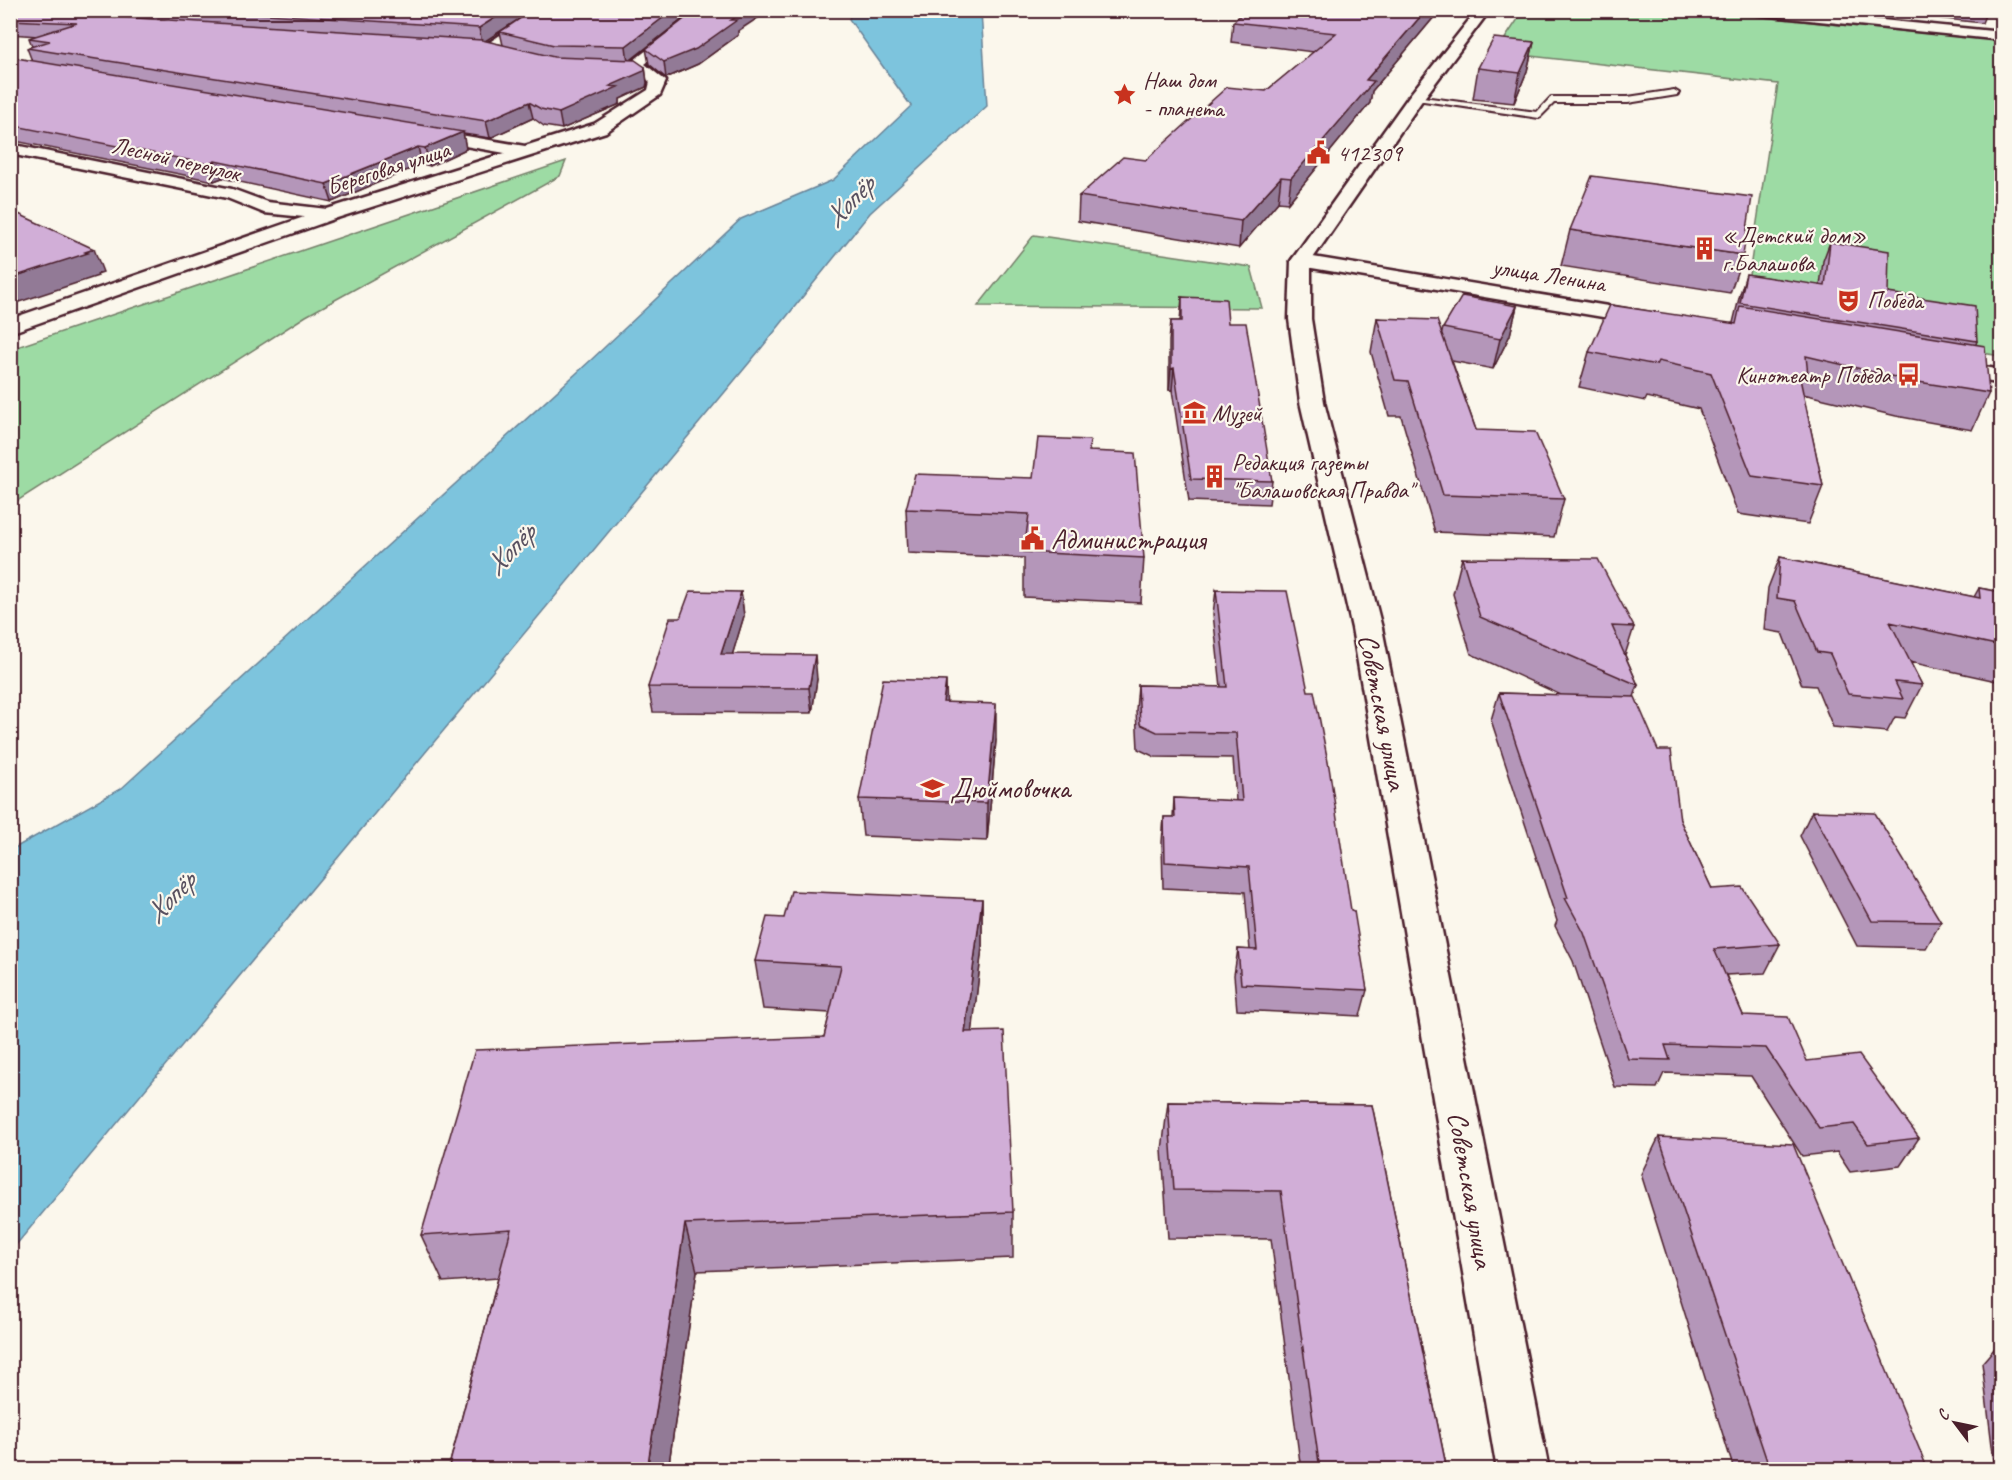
<svg xmlns="http://www.w3.org/2000/svg" width="2012" height="1480" viewBox="0 0 2012 1480" font-family="Caveat,sans-serif">
<style>
.green{fill:#9ddba4;stroke:#747d68;stroke-width:1.5}
.water{fill:#7dc4dd;stroke:#698296;stroke-width:1.5}
.lines{fill:none;stroke-linecap:round;stroke-linejoin:round}
.service-casing{stroke:#4a1f2b;stroke-width:4}
.pedestrian-casing{stroke:#4a1f2b;stroke-width:5}
.minor-casing{stroke:#4a1f2b;stroke-width:5}
.tertiary-casing{stroke:#4a1f2b;stroke-width:5}
.service{fill:#fbf7ec;fill-rule:evenodd}
.pedestrian{fill:#fbf7ec;fill-rule:evenodd}
.minor{fill:#fbf7ec;fill-rule:evenodd}
.tertiary{fill:#fbf7ec;fill-rule:evenodd}
.wall{fill:#b496b9;stroke:#4a1f2b;stroke-width:1.5}
.shaded-wall{fill:#927a96;stroke:#4a1f2b;stroke-width:1.5}
.building{fill:#d1aed7;stroke:#4a1f2b;stroke-width:1.5}
.labels{text-anchor:middle;dominant-baseline:central;stroke-width:4.5;stroke-linejoin:round;paint-order:stroke}
.far-poi-label{font-size:24px;fill:#4a1f2b;stroke:#fbf7ec;text-anchor:start}
.far-street-label{font-size:24px;fill:#4a1f2b;stroke:#fbf7ec}
.poi-label{font-size:28px;fill:#4a1f2b;stroke:#fbf7ec;text-anchor:start}
.street-label{font-size:28px;fill:#4a1f2b;stroke:#fbf7ec}
.water-label{font-size:30px;font-style:italic;fill:#595160;stroke:#fbf7ec}
</style>
<rect width="100%" height="100%" fill="#fbf7ec"/>
<filter id="ink" filterUnits="userSpaceOnUse"><feTurbulence type="fractalNoise" baseFrequency=".0167" numOctaves="2"/><feDisplacementMap in="SourceGraphic" scale="12" xChannelSelector="R" yChannelSelector="G"/><feConvolveMatrix kernelMatrix="1 2 1 2 8 2 1 2 1" color-interpolation-filters="sRGB"/></filter>
<g filter="url(#ink)">
<!-- green -->
<path class="green" d="M1524 10 1701 11 2001 41V356L1743 314 1778 84 1496 52Z
M566 161 560 176 306 316 11 505V349Z
M1034 235 1251 267 1262 308 978 306Z"/>
<!-- water -->
<path class="water" d="M852 11H981L987 106 870 213 759 351 11 1251V850L122 788 591 360 741 219 833 180 911 106 849 19Z"/>
<g class="lines">
<defs>
<path id="service" d="M1674 90 1679 93 1677 95 1628 103H1554L1539 118 1410 99 1415 96 1537 112 1551 97H1628Z"/>
<path id="pedestrian" d="M1737 10H1782L2002 32V40L1742 13Z"/>
<path id="minor" d="M538 10H554L491 52 486 53 479 49Z
M698 10H713L645 64 666 81 660 95 606 132 337 218 10 333V319L304 217 264 213 227 198 10 154V144L232 189 267 202 327 209 505 153 414 137 412 133 414 129 420 128 525 146 594 124 648 90 650 82 629 64Z
M1301 255 1650 313 1658 314 1661 319 1658 324 1650 325 1294 265 1291 261 1294 257Z
M1944 360 2002 370V384L1936 372 1933 367 1936 362Z"/>
<path id="tertiary" d="M1477 10H1490L1421 102 1311 261V319L1324 402 1382 628 1549 1470H1497L1352 628 1300 402 1289 319 1291 261 1409 96Z"/>
</defs>
<!-- service casing -->
<use href="#service" class="service-casing"/>
<!-- pedestrian casing -->
<use href="#pedestrian" class="pedestrian-casing"/>
<!-- minor casing -->
<use href="#minor" class="minor-casing"/>
<!-- tertiary casing -->
<use href="#tertiary" class="tertiary-casing"/>
<!-- service -->
<use href="#service" class="service"/>
<!-- pedestrian -->
<use href="#pedestrian" class="pedestrian"/>
<!-- minor -->
<use href="#minor" class="minor"/>
<!-- tertiary -->
<use href="#tertiary" class="tertiary"/>
</g>
<!-- wall -->
<path class="wall" d="M10 10H533L485 41 503 45 500 32 533 10H694L631 60 645 67 647 83 646 87 620 99V104L562 129 544 126 533 118 490 138 463 134 466 149 430 166 422 164 332 202 222 178 214 181 10 140V57L32 61 27 48 32 46 29 38 38 36 10 34Z
M1440 10 1372 91 1370 103 1288 203 1278 202 1239 248 1078 221 1079 196 1146 160 1266 91 1314 52 1231 42 1233 22Z
M1863 10H1987L1982 23Z
M738 31V35L698 64 666 78 649 64 646 49Z
M1534 42 1527 71 1514 103 1473 99 1478 68Z
M1570 230 1743 255 1730 293 1561 266Z
M1830 242 1888 293 1977 341 1976 344 1989 393 1972 430 1896 416 1803 394 1823 486 1808 524 1738 514 1699 409 1647 397 1645 401 1579 387 1589 352 1733 323 1740 294 1746 274 1820 286 1823 261Z
M1182 297 1228 323 1272 481 1269 504 1189 501 1172 390H1169V341L1171 321H1180Z
M1517 306 1510 335 1493 369 1452 361 1476 430 1564 499 1554 537 1435 532 1401 416H1389L1371 352 1377 318 1442 332 1443 328Z
M1090 451 1144 558 1141 603 1024 597V558L908 553 906 509 1033 478Z
M2001 555V682L1910 662 1922 685 1905 718 1895 717 1887 732 1833 727 1816 686 1802 685 1782 633 1764 630 1768 588 1780 557 1974 597 1979 588 2001 592 1999 560Z
M1462 558 1634 627 1625 655 1638 685 1634 697 1680 820 1712 889 1780 944 1765 973 1726 975 1743 1015 1807 1061 1919 1138 1900 1166 1850 1172 1837 1152 1802 1156 1751 1076 1664 1073 1657 1088 1615 1087 1573 961 1555 926 1557 921 1491 720 1499 693 1561 695 1471 654 1453 594Z
M1216 590 1351 910 1367 990 1360 1016 1237 1010 1234 975 1238 949 1250 950 1245 892 1163 888 1162 842 1164 817H1173L1174 798 1236 801 1233 758 1155 757 1138 749 1136 710 1138 685 1221 687 1213 614Z
M741 592 744 616 732 655 817 679 812 713 653 712 648 687 680 618Z
M946 702 996 740 987 841 863 836 859 799Z
M1812 811 1941 922 1926 948 1857 946 1800 836Z
M982 899V947L972 1032 1013 1212V1258L697 1271 668 1470H448L498 1278 443 1282 421 1235 824 1037 830 1013 763 1009 755 961 784 918Z
M1168 1102 1372 1105 1447 1470H1301L1271 1239 1168 1238 1162 1150Z
M1659 1137 1928 1470H1734L1641 1174Z
M2001 1341V1470H1995L1982 1363Z"/>
<!-- shaded-wall -->
<path class="shaded-wall" d="M507 10H533L482 43 479 28Z
M673 10H694L628 62 626 46Z
M746 10H770L738 31V35L698 64 666 78 664 62Z
M1426 10H1440L1372 91 1370 103 1288 203 1291 178 1366 80Z
M1534 42 1527 71 1514 103 1520 73Z
M645 67 647 83 646 87 620 99V104L562 129 559 113Z
M529 102 533 118 490 138 486 121Z
M463 132 466 149 430 166 425 148Z
M418 147 422 164 332 202 326 184Z
M215 161 222 178 214 181 208 164Z
M1281 177 1278 202 1239 248 1241 221Z
M94 249 103 272 97 274 98 276 10 305V278Z
M1517 306 1510 335 1493 369 1500 339Z
M1174 368 1172 390H1169L1171 369Z
M741 592 744 616 725 679 721 654Z
M815 655 817 679 812 713 809 688Z
M946 681 947 718 943 702Z
M996 704V740L987 841V803Z
M982 899V947L967 1080 965 1032Z
M685 1224 697 1271 668 1470H647Z"/>
<!-- building -->
<path class="building" d="M10 10 482 40 554 57 635 60 645 67 644 71 610 86 618 87 559 113 541 109 529 102 486 121 27 48 50 41 29 38 77 23 10 20Z
M207 10H507L479 28Z
M533 10H673L626 46 554 45 500 32Z
M696 10H746L731 20H737L696 49 664 62 646 49Z
M1246 10H1426L1366 80 1374 81 1291 178 1281 177 1241 221 1079 196 1123 157 1146 160 1227 87 1266 91 1336 33 1233 22Z
M1494 38 1534 42 1520 73 1478 68Z
M10 57 463 132 425 148 418 147 326 184 215 161 208 164 10 125Z
M1592 176 1752 197 1743 255 1570 230Z
M10 210 94 249 85 252 88 253 10 278Z
M1830 242 1889 251 1888 293 1975 306 1977 341 1740 303 1746 274 1825 286Z
M1462 296 1517 306 1500 339 1443 328Z
M1182 297 1226 299 1228 323H1246L1272 481 1191 479 1174 368 1171 369V321H1182Z
M1610 305 1736 324 1740 306 1985 346 1989 393 1912 381 1806 356 1808 375 1799 374 1823 486 1752 476 1711 373 1658 361 1656 365 1589 352Z
M1377 318 1437 320 1476 430 1535 432 1564 499 1443 495 1408 381 1395 380Z
M1038 438 1090 440 1089 451 1135 453 1144 558 1024 552 1029 514 906 509 915 474 1033 478Z
M1780 557 1980 598 1979 588 2001 592V646L1890 622 1922 685 1895 682 1903 699 1848 694 1830 654 1817 652 1795 601 1777 598Z
M1462 558 1598 559 1634 627 1612 626 1638 685 1480 617Z
M1216 590 1287 591 1308 691H1314L1329 767 1351 910 1354 911 1367 990 1241 984 1238 949 1257 950 1249 867 1165 862 1164 817H1175L1174 798 1242 801 1236 733 1157 732 1140 724 1138 685 1227 687Z
M690 591 741 592 721 654 815 655 809 688 648 687 670 618H680Z
M883 679 946 681 943 702 996 704 987 803 859 799Z
M1499 693 1635 697 1658 750H1671L1680 820 1712 889 1742 887 1780 944 1714 949 1743 1015 1788 1017 1807 1061 1859 1055 1919 1138 1868 1144 1854 1124 1819 1128 1766 1048 1665 1045 1670 1060 1628 1059 1584 933 1565 898H1568Z
M1812 811 1875 813 1941 922 1872 921Z
M791 891 982 899 965 1032 1004 1031 1013 1212 685 1224 647 1470H448L511 1229 421 1235 475 1050 824 1037 841 966 755 961 767 917 784 918Z
M1168 1102 1372 1105 1447 1470H1320L1281 1191 1174 1190Z
M1659 1137 1793 1144 1928 1470H1770Z"/>
</g>
<!-- icons -->
<defs>
<symbol id="sight-bare" viewBox="-9 -9 18 18"><path d="M0-6L1.8-2.2L6-1.7L2.9 1.2L3.7 5.4L0 3.3L-3.7 5.4L-2.9 1.2L-6-1.7L-1.8-2.2Z" fill="#c8321e" stroke="#fbf7ec" stroke-width="2.5" paint-order="stroke"/></symbol>
<symbol id="civic-bare" viewBox="-9 -9 18 18"><path d="M-.6-6.5H3V-4.5H.6V-3L4-1V1h2V6H-6V1h2V-1L-.6-3ZM-1.2 2.5V6h2.4V2.5Z" fill="#c8321e" stroke="#fbf7ec" stroke-width="2.5" paint-order="stroke"/></symbol>
<symbol id="building-bare" viewBox="-9 -9 18 18"><path d="M-4-6H4V6H1V3H-1V6H-4ZM-2.5-4.3h1.7v1.8h-1.7ZM.8-4.3h1.7v1.8H.8ZM-2.5-1h1.7V.8h-1.7ZM.8-1h1.7V.8H.8Z" fill="#c8321e" stroke="#fbf7ec" stroke-width="2.5" paint-order="stroke"/></symbol>
<symbol id="theatre-bare" viewBox="-9 -9 18 18"><path d="M-5-5.5Q0-4 5-5.5V0Q5 5 0 6Q-5 5-5 0ZM-3.3-2.5H-1v1.5H-3.3ZM1-2.5H3.3v1.5H1ZM-2.8 1Q0 5.5 2.8 1Z" fill="#c8321e" stroke="#fbf7ec" stroke-width="2.5" paint-order="stroke"/></symbol>
<symbol id="bus-bare" viewBox="-9 -9 18 18"><path d="M-5-6H5V4H4V6H2V4H-2V6H-4V4H-5ZM-3.5-4V0h7V-4ZM-3.5 1.2v1.5H-2V1.2ZM2 1.2v1.5H3.5V1.2Z" fill="#c8321e" stroke="#fbf7ec" stroke-width="2.5" paint-order="stroke"/></symbol>
<symbol id="museum-bare" viewBox="-9 -9 18 18"><path d="M0-6L6-3V-2H-6V-3ZM-5-1h2V3h-2ZM-1-1h2V3h-2ZM3-1h2V3H3ZM-6 4H6V6H-6Z" fill="#c8321e" stroke="#fbf7ec" stroke-width="2.5" paint-order="stroke"/></symbol>
<symbol id="school-bare" viewBox="-9 -9 18 18"><path d="M0-5L7-2L0 1L-7-2ZM-4 1L0 2.5L4 1V4Q0 6-4 4Z" fill="#c8321e" stroke="#fbf7ec" stroke-width="2.5" paint-order="stroke"/></symbol>
</defs>
<g fill-rule="evenodd">
<use href="#sight-bare" x="1108" y="78" width="33" height="33"/>
<use href="#civic-bare" x="1302" y="136" width="33" height="33"/>
<use href="#building-bare" x="1688" y="232" width="33" height="33"/>
<use href="#theatre-bare" x="1832" y="284" width="33" height="33"/>
<use href="#bus-bare" x="1892" y="358" width="33" height="33"/>
<use href="#museum-bare" x="1178" y="396" width="33" height="33"/>
<use href="#building-bare" x="1198" y="460" width="33" height="33"/>
<use href="#civic-bare" x="1016" y="522" width="33" height="33"/>
<use href="#school-bare" x="916" y="772" width="33" height="33"/>
</g>
<g class="labels">
<!-- far-poi labels -->
<g class="far-poi-label">
<text x="1143" y="80">Наш дом<tspan x="1143" dy="28">- планета</tspan></text>
<text x="1337" y="153">412309</text>
<text x="1722" y="235">«Детский дом»<tspan x="1722" dy="28">г.Балашова</tspan></text>
<text x="1867" y="300">Победа</text>
<text x="1891" y="375" text-anchor="end">Кинотеатр Победа</text>
<text x="1212" y="413">Музей</text>
<text x="1232" y="462">Редакция газеты<tspan x="1232" dy="28">"Балашовская Правда"</tspan></text>
</g>
<!-- far-street labels -->
<g class="far-street-label">
<text transform="translate(176 159) rotate(13)">Лесной переулок</text>
<text transform="translate(388 168) rotate(-18)">Береговая улица</text>
<text transform="translate(1549 275) rotate(9)">улица Ленина</text>
</g>
<!-- poi labels -->
<g class="poi-label">
<text x="1051" y="539">Администрация</text>
<text x="950" y="788">Дюймовочка</text>
</g>
<!-- street labels -->
<g class="street-label">
<text transform="translate(1383 712) rotate(79)">Советская улица</text>
<text transform="translate(1471 1190) rotate(80)">Советская улица</text>
</g>
<!-- water labels -->
<g class="water-label">
<text transform="translate(849 201) rotate(-46)">Хопёр</text>
<text transform="translate(510 549) rotate(-46)">Хопёр</text>
<text transform="translate(170 897) rotate(-46)">Хопёр</text>
</g>
</g>
<!-- margin -->
<rect width="2012" height="1480" fill="none" stroke="#fbf7ec" stroke-width="36"/>
<rect x="18" y="18" width="1976" height="1444" fill="none" stroke="#4a1f2b" stroke-width="2" filter="url(#ink)"/>
<!-- north arrow -->
<g transform="translate(1955 1423) rotate(302)" stroke="#fbf7ec" stroke-width="4.5" paint-order="stroke">
<path d="M0-4.5L10 22L0 15L-10 22Z" fill="#4a1f2b"/>
<text y="-9" font-size="16" font-weight="bold" text-anchor="middle" fill="#4a1f2b">С</text>
</g>
</svg>
